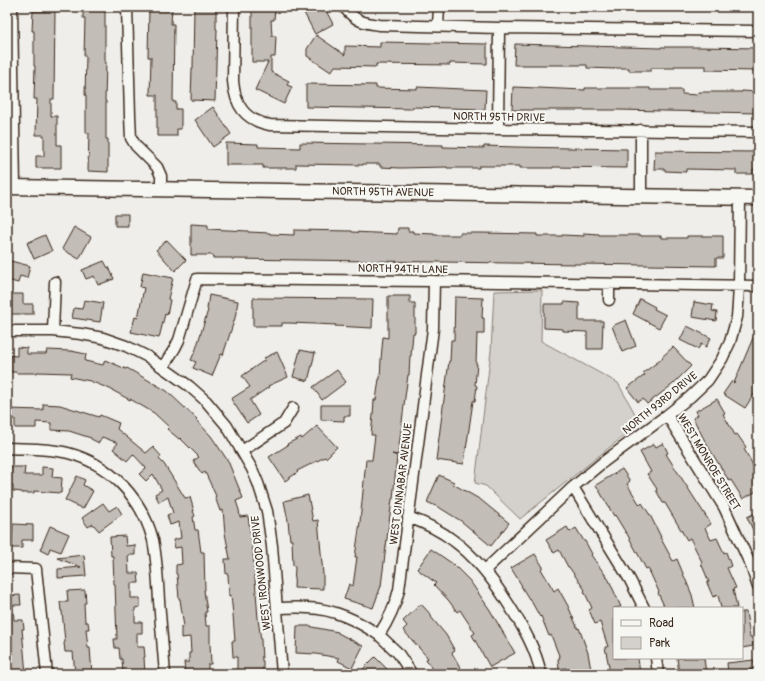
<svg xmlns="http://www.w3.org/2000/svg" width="765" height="681" viewBox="0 0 765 681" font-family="Pangolin,sans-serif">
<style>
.green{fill:#d4d1cc;stroke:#887e75}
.building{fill:#c2bdb7;stroke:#3b2a1e}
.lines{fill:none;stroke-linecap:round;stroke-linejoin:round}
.street-casing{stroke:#3b2a1e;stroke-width:13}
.secondary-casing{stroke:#3b2a1e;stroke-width:17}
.street{stroke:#f6f6f2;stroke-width:10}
.secondary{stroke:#f6f6f2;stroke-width:14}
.labels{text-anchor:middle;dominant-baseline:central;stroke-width:4;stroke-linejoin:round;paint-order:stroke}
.street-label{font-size:11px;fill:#3b2a1e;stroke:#f6f6f2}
</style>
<rect width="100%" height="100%" fill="#efeeea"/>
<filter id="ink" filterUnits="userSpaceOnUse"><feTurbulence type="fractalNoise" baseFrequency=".025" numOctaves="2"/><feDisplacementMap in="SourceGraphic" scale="8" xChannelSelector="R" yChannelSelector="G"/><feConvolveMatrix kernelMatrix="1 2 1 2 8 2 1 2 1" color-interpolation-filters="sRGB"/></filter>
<g filter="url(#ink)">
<!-- green -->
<path class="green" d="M542 290 541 341 618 383 640 423 520 519 486 486 475 483 491 351 494 291Z"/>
<!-- building -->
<path class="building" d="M83 7H105V62H106L105 101H106V139H108V172L88 171 89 133H86V95H85L86 56H84L85 18H83Z
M149 7H172L171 24H174L173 102H176V109H181V129H177V136H157V95H150L151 57H148Z
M194 7H216V29H217L215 101 191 100 192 68H193Z
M252 7H275L274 20H271L272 36H276L275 57H271V72L289 81 287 85 292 87 284 104 255 90 268 62H252Z
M301 7H324L333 24 315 34Z
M33 11H55L54 99H51V116H57V145H61V168H36V156H44V135H36L37 99H34L35 66H34V31H32Z
M316 35 345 55V46L380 47V42L487 44V64L450 63V65L376 64V67L335 66 331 72 307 56V49Z
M515 44 661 48V47H698L758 48V66H757V71L706 70V66H674V68H651V71H629V68H615V69L587 68V65H514Z
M306 84 376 85V88L417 89V87L486 90 485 109 412 107V109L306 107Z
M513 87 585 90V88H650V90H682V94L698 95V92H742V91L758 92V113L618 110H512Z
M213 107 231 134 213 147 195 120Z
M226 143 258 144V147L300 148V143L443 145V147L484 148V146L515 147 627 149V168L553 167V168H520V166H479V168H447V167L400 168 380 167V164H363V165L296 164V168H263V165H226Z
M655 151 758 152V169H753V174H736V170L686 169V172L665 171V169H654Z
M115 214H128V226H115Z
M191 224 208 225V229L248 231V232L270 233V234L294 235V230L352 231V232L397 234 398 228H408V231H413V233L434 234V235H460V233H481L537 234V236H562V235L584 236V233L599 234V235H641V236H661V238H687V236H723V258H716V266L232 259V258H213V255H191Z
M74 227 91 237 79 259 62 249Z
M45 235 52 251 34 259 27 243Z
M167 240 186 260 175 271 156 250Z
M7 260 30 266 27 278 20 276 18 283 7 280Z
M104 261 108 268 109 267 114 279 98 285 94 276 86 279 82 270Z
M143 272 173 278 168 299 170 300 167 315 165 314 159 338 131 332 135 317 138 318 144 288 140 287Z
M7 294H23V304H33V314H7Z
M209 295 238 301 235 318 223 355 221 354 212 376 193 368 196 362 191 360 196 349 208 310 207 309Z
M388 296H410V303H415V333H413L411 356H410L409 375H408L405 397 398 455 392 454 397 456 393 499H392L381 586 373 608 344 599 349 584 353 586 357 557H355L360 522 366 460H372L375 435H371L373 415 374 400H376L379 379H380L381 359 383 337 388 338Z
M455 297 483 298 482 318H484V334H477L476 364H477L475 385 477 386 475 401H473L464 464 436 460 449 361H450L451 340H454Z
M253 298 373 299 372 328 335 326 336 325 315 324 289 323H282V326H253Z
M640 299 655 307 654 309 666 315 659 328 633 314Z
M84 300 103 303 100 322 72 318 74 308 82 309Z
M564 302 579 303V321H603L602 349H587V332L563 331V329L544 328V304H564Z
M694 302 713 305 712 311 717 312 716 321 692 317Z
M626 320 636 346 622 352 612 326Z
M687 326 711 338 706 347 701 344 698 349 680 340Z
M758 326V388L745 408 723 394 732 381 734 383Z
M17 347 27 348V354H46L47 350 71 351 86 354 85 361 103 365 105 360 126 369 127 368 167 391 186 409 197 419 196 420 211 436 228 461 243 498 236 501 239 510 240 517 248 516 253 552 258 619 261 640 262 661H263V671H260V674H237V657H233L232 641H235L233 615 231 595 229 596 228 574H226L225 559H230L225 533 223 510 220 511 215 497 216 496 205 472 202 474 193 461 199 457 180 438 179 439 167 429 169 427 154 413 130 399V400L110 389 90 381 70 377 71 373 37 372V373H16V372H7V355L17 356Z
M673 347 691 366 672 385 647 404 643 399 638 402 627 388 645 375 643 373 663 358 662 357Z
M300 350 315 353 308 381 293 377Z
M277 352 288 377 268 386 269 387 250 400 259 415 247 423 231 399 250 387 242 376 265 360 264 358Z
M337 370 346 382 322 400 313 387Z
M717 399 725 413 723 414 735 435 737 434 746 447 744 449 758 474V490L743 499 731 480 729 481 706 443 693 418 698 415 696 411Z
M43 404 60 405 99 417 100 415 119 423 117 429 146 453 153 447 161 456 159 459 164 464 185 498 190 497 194 511H193L195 516 193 517 195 530H198L201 552H204L205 590H204L207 612H205L206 626H210V643L211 664H208V672L185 673 184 662H189V653H191L190 637 181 638V627H184L180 599H179L177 574H176V565L182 564 181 547 175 548 173 540 181 538 179 522 170 525 167 515 173 513 168 497 159 502 155 494 162 490 153 474 146 481 139 474 146 468 133 454 127 461 113 449 118 443 102 437 99 443 91 439V438L69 431 51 430V423L36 422V428H15V419H7V409L43 410Z
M321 405H350V416H344V421L321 420Z
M317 426 337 447 326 458 325 457 297 471 298 472 285 481 269 457 288 445 287 444 301 437 302 439Z
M663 443 668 453 666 454 711 524 705 528 711 540 717 538 724 553 726 552 731 566 727 568 736 588 733 589 737 608H721L718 595 713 597 707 583 709 582 701 563 702 562 690 538 687 540 665 503H663L656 490 657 489 647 474 651 472 640 452 654 444 656 447Z
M7 467H25L24 475H42V467L53 468 52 477 62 478 61 493 34 491V493H22V492L13 491V485L7 484Z
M622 469 630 481 627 484 640 505 642 503 650 515 661 537H660L673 561 677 559 692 595 695 608H665L658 593 659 592 648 568 646 569 626 532V533L615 515 614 516 596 485Z
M439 475 454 482 453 484 481 500 509 523 491 546 461 521 440 508 427 502Z
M77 476 85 480 83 485 93 491 83 509 65 500Z
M308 495 313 521 318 520 323 574V589L294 588 295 566H293L292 540H290L288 521 284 501Z
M103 503 109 511 117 506 122 514 99 531 93 524 88 527 82 518Z
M758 512V541L747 517Z
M13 524 33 525V540H22V548H12Z
M50 526 69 534 61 552 50 548 48 554 40 550Z
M567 527 570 532 576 528 584 541H585L592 554 591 555 609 580 621 607 614 608V658H638L640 674H612V672H610L605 647H608L600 622 595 624 589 610 592 608 584 591 585 590 569 567H568L559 550 554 553 546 540Z
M125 536 126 546 135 545V555H128L129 573H138L139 583H131V598H140V607L135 608V622H142V633H137V647H144L145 657H144L145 674H123L122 659H120L119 648H115L114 639H117L115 584H114L113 556H111L110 537Z
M431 549 453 564 470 581 490 610 515 653 490 667 472 635 475 633 460 610 457 612 449 601 434 585 436 583 417 569Z
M535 554 543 567 541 569 554 591 558 588 568 606 578 629 579 628 588 653 591 670 567 674 566 668 559 669 558 659 560 658 551 635 549 636 541 616 540 617 530 599H529L521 586H522L511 568Z
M84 555 86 576 58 578V569L81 567 57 558Z
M85 590 86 603H84L85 622H88L89 629H86L88 648H90L92 674H75L73 652H65L64 643 65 642 62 611H61L60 602H68L67 591Z
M20 595 21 605H12H13L14 620H23L24 629H22L26 674H9V672H7V596Z
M421 604 432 616 431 617 446 635 455 651 452 653 464 674H435L426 659 428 658 403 630 407 626 403 621Z
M742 612H746L750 637H752L753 646 742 648Z
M297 626H312V627L338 632V633L363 646 352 668 338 661 339 658 316 654 296 653Z
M375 657 387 669 381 674H358Z
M677 658H704L706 674H679Z
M754 660 755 669 749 670 750 674H728L727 663Z"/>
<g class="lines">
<defs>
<path id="street" d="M12 7 15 187
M127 7 130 116 131 138 136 146 157 167 161 176V188
M234 7 233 81C235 105 244 120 270 125L498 129 758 132
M344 7C355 21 363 23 380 25L499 28 758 31
M438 26 439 7
M498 129 499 28
M641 196V130
M609 300V284
M7 331H53L81 334 103 338 126 346 148 357 189 386 206 401 227 426 252 469 258 483 267 511 272 546 282 674
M53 331 55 282
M163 367 175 348 179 340 197 279 434 281 758 286
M667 415 724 507 751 566 758 587
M7 448C27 449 48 448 68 453 110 464 142 498 153 540 157 560 158 581 159 601 161 625 163 650 165 674
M242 451 284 423 293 408
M573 487 630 580 644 608
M408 517C425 523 440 530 454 541 477 558 494 581 509 605 523 627 536 649 541 674
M7 568 36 569 47 674
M485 570 573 487 602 463 667 415 690 397 708 380 722 359 730 342 737 317 738 304 739 286 740 198
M277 608C287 608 298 607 308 608 335 609 358 621 379 635
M656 658 658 674
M412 674 398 653 379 635C388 621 395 607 399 590L433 329 434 281"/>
<path id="secondary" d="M7 187 758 198"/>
</defs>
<!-- street casing -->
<use href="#street" class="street-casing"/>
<!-- secondary casing -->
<use href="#secondary" class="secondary-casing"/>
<!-- street -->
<use href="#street" class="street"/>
<!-- secondary -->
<use href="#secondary" class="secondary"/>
</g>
</g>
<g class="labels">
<!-- street labels -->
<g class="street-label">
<text transform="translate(499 117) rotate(1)">NORTH 95TH DRIVE</text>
<text transform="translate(383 192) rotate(1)">NORTH 95TH AVENUE</text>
<text transform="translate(403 269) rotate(1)">NORTH 94TH LANE</text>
<text transform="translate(660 403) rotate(-39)">NORTH 93RD DRIVE</text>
<text transform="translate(709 462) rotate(59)">WEST MONROE STREET</text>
<text transform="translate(401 484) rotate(-83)">WEST CINNABAR AVENUE</text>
<text transform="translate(261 573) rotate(-96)">WEST IRONWOOD DRIVE</text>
</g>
</g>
<!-- margin -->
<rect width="765" height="681" fill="none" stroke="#f6f6f2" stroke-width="24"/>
<rect x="12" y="12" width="741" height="657" fill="none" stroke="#3b2a1e" stroke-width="1.5" filter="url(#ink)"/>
<!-- legend -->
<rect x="613" y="607" width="130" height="52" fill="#f6f6f2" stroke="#aba49d"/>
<rect x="621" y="620" width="20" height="6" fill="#f6f6f2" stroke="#aba49d"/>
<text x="649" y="627" font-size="12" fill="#3b2a1e">Road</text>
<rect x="621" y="637" width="20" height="12" fill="#d4d1cc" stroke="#aba49d"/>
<text x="649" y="647" font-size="12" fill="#3b2a1e">Park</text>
</svg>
